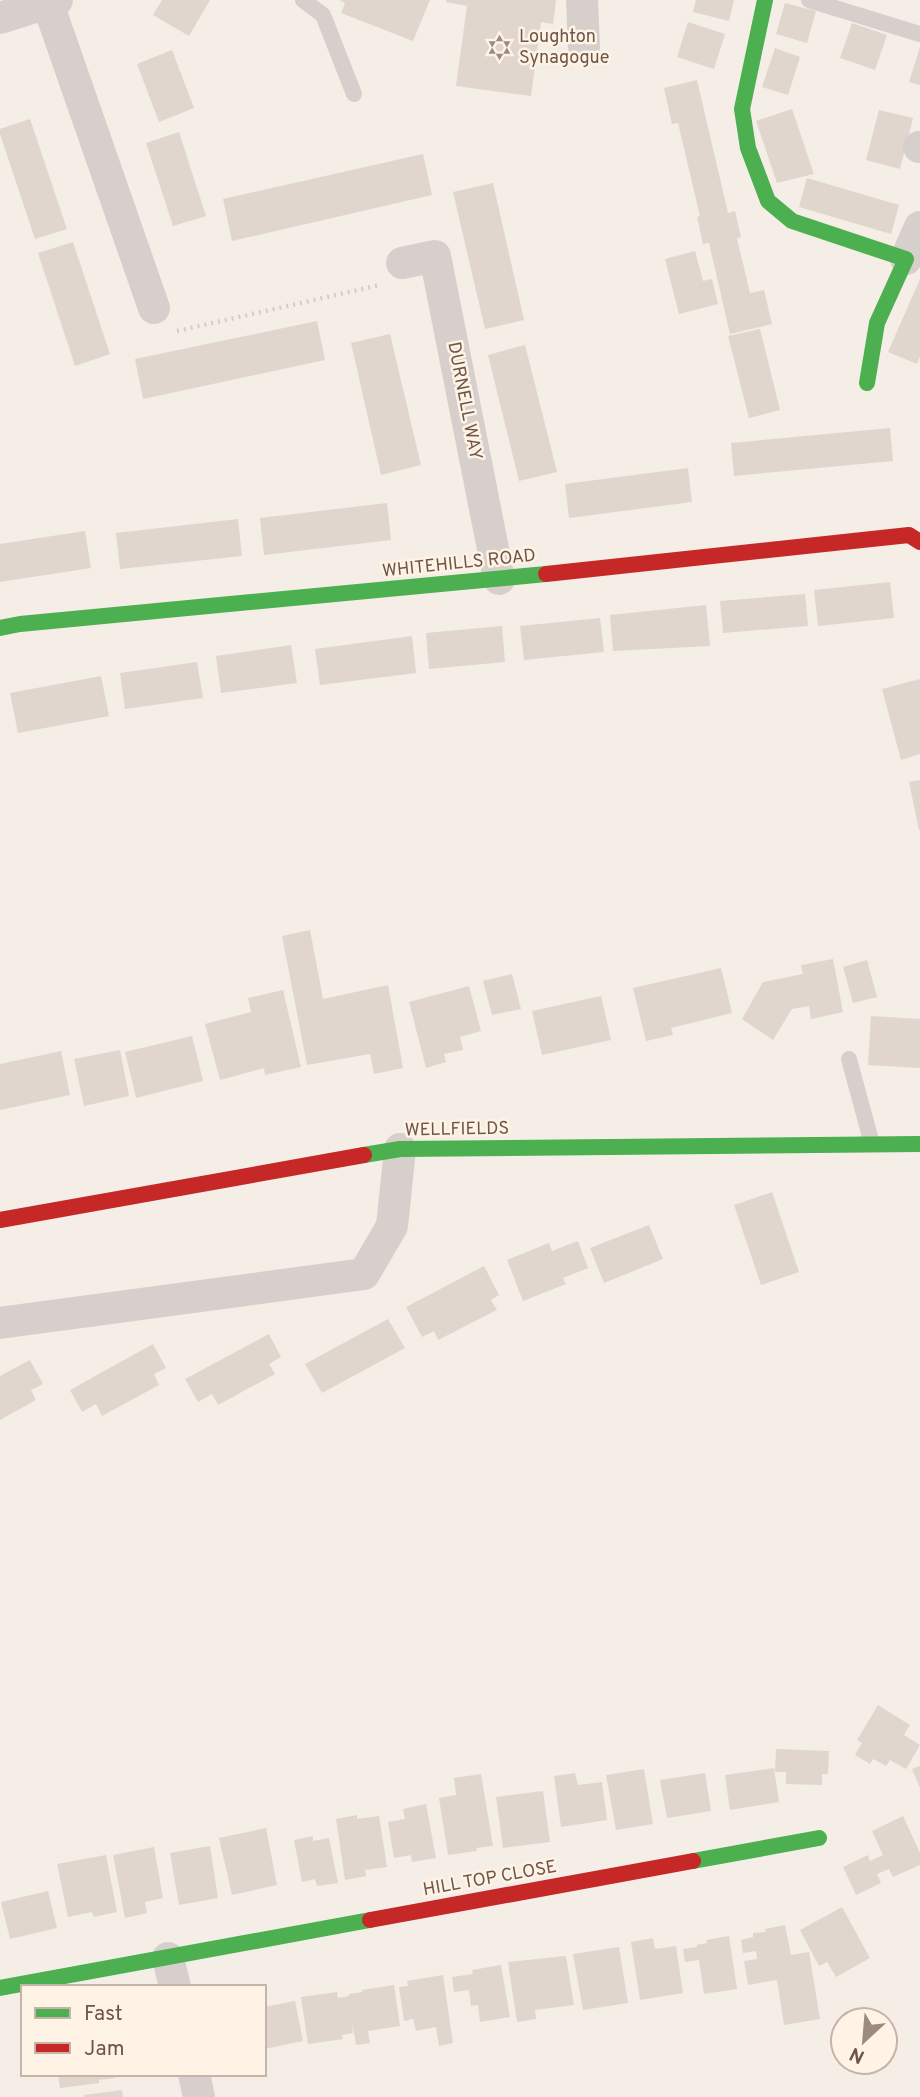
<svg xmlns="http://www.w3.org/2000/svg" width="920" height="2097" viewBox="0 0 920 2097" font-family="Overpass,sans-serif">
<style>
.building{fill:#e0d6ce}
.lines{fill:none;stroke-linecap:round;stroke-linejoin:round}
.path{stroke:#d6cdc9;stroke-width:4.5;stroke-dasharray:2 5;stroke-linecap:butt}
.lane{stroke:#d7cfcc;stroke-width:16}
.street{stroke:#d7cfcc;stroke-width:32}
.fast{stroke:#4caf50;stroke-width:16}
.jam{stroke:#c62828;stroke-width:16}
.labels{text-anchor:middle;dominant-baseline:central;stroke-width:5;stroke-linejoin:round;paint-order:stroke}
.poi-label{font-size:18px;fill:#6f5549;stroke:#fef3e5;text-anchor:start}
.street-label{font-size:18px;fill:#6f5549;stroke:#fef3e5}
</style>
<rect width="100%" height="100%" fill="#f4eee6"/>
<!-- building -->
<path class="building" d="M162 0H210L189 36 153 15Z
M339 0H430L413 41 341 13 345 3Z
M446 0H556L553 24 541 22 531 96 456 86 467 6 446 2Z
M696 0H734L729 21 693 12Z
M785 3 816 11 807 43 776 34Z
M688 22 725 34 714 69 677 57Z
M852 23 887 35 875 70 840 58Z
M920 47V85L909 82Z
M775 48 800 57 788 95 762 87Z
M172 50 194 108 159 122 137 64Z
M697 80 728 213 735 211 741 237 737 238 750 293 764 290 772 324 730 334 709 243 703 244 697 217 700 216 678 123 672 124 664 88Z
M792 109 814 174 777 183 756 121Z
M879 110 913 118 900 169 866 160Z
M30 119 67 229 35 239 0 134V129Z
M179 132 206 216 173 226 146 143Z
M423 154 432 195 232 241 223 199Z
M807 178 899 205 891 234 799 207Z
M493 183 524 320 485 329 453 192Z
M73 242 110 354 75 366 38 253Z
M695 251 703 281 712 279 718 304 679 314 665 259Z
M920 279V356L917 364 888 352Z
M317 321 325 360 143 399 135 359Z
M760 329 780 410 749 418 728 336Z
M390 334 421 465 381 475 351 343Z
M525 345 557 472 519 481 488 355Z
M890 428 893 461 734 476 731 443Z
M688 468 692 502 569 518 565 484Z
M387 503 391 540 264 555 260 518Z
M238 519 242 556 120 569 116 533Z
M85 531 91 568 0 582V544Z
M890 582 894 618 818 626 814 590Z
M805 594 808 626 723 633 720 601Z
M706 605 710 646 613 651 610 615Z
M600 618 604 652 524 660 520 626Z
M502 626 505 662 429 669 426 633Z
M412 636 416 673 320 685 315 649Z
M291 645 297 683 221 693 216 656Z
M197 662 203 698 125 709 120 673Z
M101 676 109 716 18 733 10 693Z
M920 679V754L901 760 882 689Z
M920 780V830H919L909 782Z
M310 930 323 999 388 985 403 1068 374 1074 370 1054 307 1065 282 936Z
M833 959 843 1012 811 1019 809 1006 792 1009 773 1040 742 1019 763 982 803 974 801 965Z
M867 960 877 997 853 1003 843 967Z
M721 968 732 1013 671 1028 673 1035 646 1041 633 988Z
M512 974 521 1009 492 1015 483 981Z
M469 986 481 1031 460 1037 463 1050 444 1054 446 1062 426 1068 409 1002Z
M283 990 301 1067 265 1075 264 1068 220 1080 205 1024 251 1012 248 998Z
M601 996 611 1040 542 1055 532 1011Z
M871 1016 920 1019V1068L868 1065Z
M192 1036 203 1081 136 1098 125 1052Z
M120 1050 129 1096 84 1106 74 1059Z
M61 1051 70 1095 0 1110V1064Z
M772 1192 799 1272 761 1285 734 1205Z
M649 1225 663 1259 604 1283 590 1248Z
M578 1241 588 1268 563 1278 566 1284 523 1301 507 1260 549 1243 552 1251Z
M484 1266 499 1295 491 1300 497 1310 438 1340 434 1331 422 1337 406 1307Z
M388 1319 405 1348 322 1393 305 1364Z
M269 1334 281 1357 269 1364 275 1374 218 1405 212 1394 198 1402 185 1379Z
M153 1344 166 1368 154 1374 159 1385 102 1416 96 1404 82 1412 70 1390Z
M30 1360 43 1384 31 1390 36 1400 0 1420V1376Z
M878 1705 910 1725 904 1735 920 1745 906 1769 890 1760 886 1766 873 1759 870 1764 855 1755 862 1743 857 1740Z
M776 1749 829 1751 828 1774H822V1785L786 1784V1772H775Z
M920 1766V1788L912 1769Z
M774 1768 779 1802 730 1810 725 1775Z
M644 1769 653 1824 616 1830 606 1775Z
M575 1773 578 1785 602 1782 607 1820 561 1827 554 1776Z
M705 1773 711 1811 667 1818 660 1780Z
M481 1774 493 1846 476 1848 477 1851 448 1855 439 1798 456 1795 454 1778Z
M543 1791 550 1842 503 1848 496 1797Z
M426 1804 436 1858 412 1862 411 1855 394 1858 388 1822 405 1819 403 1809Z
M357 1815V1819L379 1816 387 1867 365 1870 366 1876 345 1880 336 1819Z
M903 1816 920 1853V1865L893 1877 889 1869 877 1874 881 1883 856 1895 843 1867 868 1855 870 1861 883 1855 872 1831Z
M266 1828 277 1885 232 1895 219 1838Z
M313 1836V1841L329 1838 338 1883 317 1886 315 1879 302 1882 294 1840Z
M210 1846 218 1898 179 1905 170 1853Z
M154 1847 163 1898 145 1902 147 1913 125 1918 113 1855Z
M106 1855 117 1912 94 1917 92 1912 68 1917 57 1864Z
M48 1891 57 1928 10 1939 1 1902Z
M842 1907 870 1958 836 1977 827 1962 819 1966 800 1930Z
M785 1925 791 1955 809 1952 820 2019 784 2025 777 1980 748 1985 744 1961 757 1959 756 1951 743 1953 741 1940 753 1937V1933L766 1932 765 1929Z
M729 1936 737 1989 704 1994 699 1960 685 1962 683 1949 697 1947V1945L707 1943 706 1940Z
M653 1938 655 1949 676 1946 683 1993 640 2000 631 1942Z
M619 1947 628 2003 583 2010 573 1954Z
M566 1956 574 2005 535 2010 536 2019 517 2022 508 1962Z
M501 1965 510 2017 480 2022 478 2005 471 2006 469 1990 454 1992 452 1977 473 1974 472 1970Z
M443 1975 453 2043 439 2046 436 2027 416 2031 413 2019 404 2021 399 1987 408 1986 407 1981Z
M394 1985 400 2026 368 2031 370 2043 356 2045 352 2021 353 2033 342 2035 343 2039 308 2044 301 1997 337 1992 338 1998 349 1996V1994L362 1992V1990Z
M295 2001 303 2041 264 2049V2007Z
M58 2074H115V2078L99 2080V2083L60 2088Z
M122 2090 123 2097H84V2095Z"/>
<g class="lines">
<!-- path -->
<path class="path" d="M177 331 380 285"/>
<!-- lane -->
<path class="lane" d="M303 0 323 15 354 94
M809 0 920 34
M849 1059 872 1144"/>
<!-- street -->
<path class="street" d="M582 0 584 47
M48 4 154 308
M0 18 57 0
M919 147H920
M906 259 920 227
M402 263 435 256 499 579
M0 1323 364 1274 392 1226 400 1149
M168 1958 175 1987
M194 2074 199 2097"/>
<!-- fast -->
<path class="fast" d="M765 0 742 109 748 148 768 201 792 221 906 259 877 323 867 383
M0 628 20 624 546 574
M364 1155 400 1149 920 1144
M693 1861 819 1838
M0 1988 370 1920"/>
<!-- jam -->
<path class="jam" d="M546 574 909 535 920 542
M0 1220 364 1155
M370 1920 693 1861"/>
</g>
<!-- icons -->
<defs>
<symbol id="synagogue-bare" viewBox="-9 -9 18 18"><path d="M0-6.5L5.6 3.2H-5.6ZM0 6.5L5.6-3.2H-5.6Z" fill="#9e8b80" stroke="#fef3e5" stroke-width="2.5" paint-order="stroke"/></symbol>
</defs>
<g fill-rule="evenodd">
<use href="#synagogue-bare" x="482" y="30" width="35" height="35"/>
</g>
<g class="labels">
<!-- poi labels -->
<g class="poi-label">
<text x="519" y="37">Loughton<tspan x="519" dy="21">Synagogue</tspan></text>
</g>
<!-- street labels -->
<g class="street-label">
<text transform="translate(464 401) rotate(79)">DURNELL WAY</text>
<text transform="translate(459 564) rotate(-6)">WHITEHILLS ROAD</text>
<text transform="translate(457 1130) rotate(-1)">WELLFIELDS</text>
<text transform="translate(490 1879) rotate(-10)">HILL TOP CLOSE</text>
</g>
</g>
<!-- legend -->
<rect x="21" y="1985" width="245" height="91" fill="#fef3e5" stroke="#c5b4a7" stroke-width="2"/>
<rect x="35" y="2008" width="35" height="10" fill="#4caf50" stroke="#c5b4a7" stroke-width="2"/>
<text x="84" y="2020" font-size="21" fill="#6f5549">Fast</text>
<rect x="35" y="2043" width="35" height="10" fill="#c62828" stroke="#c5b4a7" stroke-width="2"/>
<text x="84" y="2055" font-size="21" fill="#6f5549">Jam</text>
<!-- north arrow -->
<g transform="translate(864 2041) rotate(206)"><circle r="33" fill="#fef3e5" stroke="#c5b4a7" stroke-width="2"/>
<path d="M0-5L12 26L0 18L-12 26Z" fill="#9e8b80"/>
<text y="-10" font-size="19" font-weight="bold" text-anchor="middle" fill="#6f5549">N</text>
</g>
</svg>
